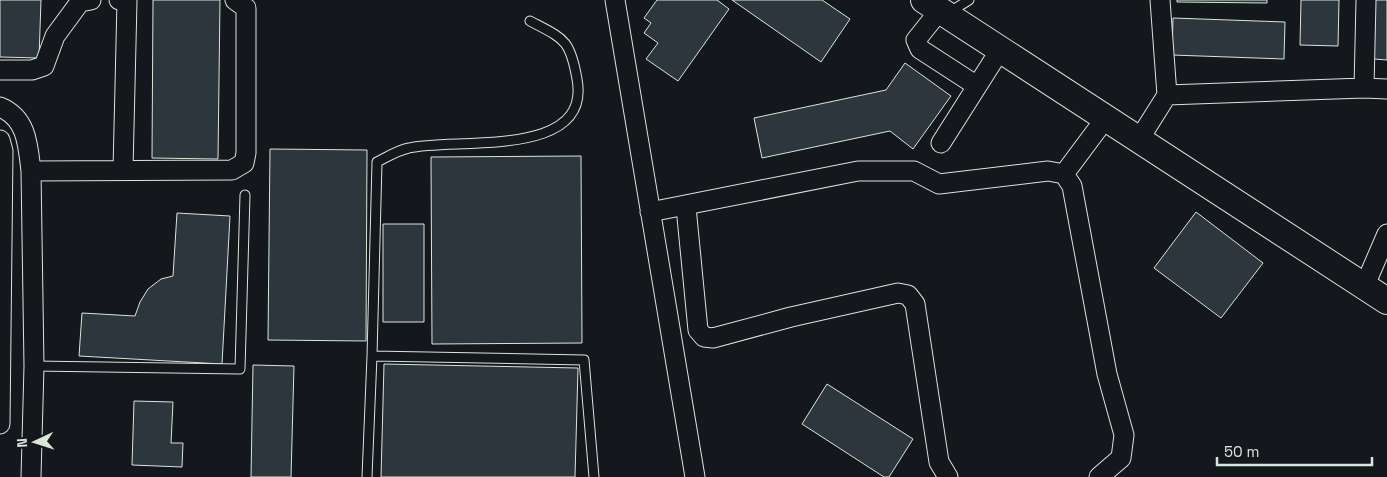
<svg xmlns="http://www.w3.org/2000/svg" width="1387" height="477" viewBox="0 0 1387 477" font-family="'Space Grotesk',sans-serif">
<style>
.building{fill:#2c363c;stroke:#d8e6dc}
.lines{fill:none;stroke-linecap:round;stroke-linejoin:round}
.lane-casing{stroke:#d8e6dc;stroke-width:11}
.street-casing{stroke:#d8e6dc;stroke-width:21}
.secondary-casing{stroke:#d8e6dc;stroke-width:28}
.lane{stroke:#14181c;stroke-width:9}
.street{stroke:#14181c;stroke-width:19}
.secondary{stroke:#14181c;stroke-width:26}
</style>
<rect width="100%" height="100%" fill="#14181c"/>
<!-- building -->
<path class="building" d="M0 0H41L39 58 0 57Z
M153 0H220L218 159 152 158Z
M657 0H717L729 9 678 81 646 59 658 43 644 33 651 23 644 18Z
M732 0H822L850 19 821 62Z
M1177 0H1267V3L1177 2Z
M1301 0H1339L1338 46 1300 45Z
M1375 0H1387V60L1374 59Z
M1173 18 1285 22 1284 59 1172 55Z
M905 63 951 96 913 149 890 131 762 158 754 118 886 90Z
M270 149 367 150 366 341 268 340Z
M581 156 582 343 432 344 431 157Z
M1196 212 1263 263 1221 318 1154 268Z
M177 213 230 216 222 364 79 356 82 313 135 316 140 302 148 289 161 279 173 276Z
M383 224H424V322H383Z
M384 364 578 368 575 477H381Z
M253 365 294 366 291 477H251Z
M827 384 913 439 889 477H884L802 424Z
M134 401 173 402 171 443H183L182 467 132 465Z"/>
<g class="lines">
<defs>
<path id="lane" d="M948 13 969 0
M372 356 377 162C387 157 398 150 409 148 454 137 592 160 577 79 570 39 564 39 530 21
M34 366 240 369 245 195
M367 477 372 356 584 360 594 477"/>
<path id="street" d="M119 0 127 1 123 170
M615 0 695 477
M1160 0 1167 95
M940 10 916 40 920 49 977 86
M0 70H32L44 66 55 36 80 2 91 0
M1364 88 1366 0
M0 107C27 118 28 145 31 171L34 366 31 477
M0 140 3 151 0 424
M1138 141 1167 95 1364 88 1387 89
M941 143 1000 50
M31 171 232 170 244 163 246 153V8L235 0
M1064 174 1105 119
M686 207 698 330 704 337 713 338 791 317 898 293 908 295 915 304 939 462 948 477
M650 212 858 171H914L939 184 1048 171 1064 174 1072 186 1107 374 1124 435 1121 458 1099 477
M1365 285 1387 234"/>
<path id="secondary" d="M924 0 1387 301"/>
</defs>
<!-- lane casing -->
<use href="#lane" class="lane-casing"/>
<!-- street casing -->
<use href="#street" class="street-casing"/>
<!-- secondary casing -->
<use href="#secondary" class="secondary-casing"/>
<!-- lane -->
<use href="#lane" class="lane"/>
<!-- street -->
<use href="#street" class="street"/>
<!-- secondary -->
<use href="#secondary" class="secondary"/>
</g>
<!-- north arrow -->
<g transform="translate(35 442) rotate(266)" stroke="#14181c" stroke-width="4" paint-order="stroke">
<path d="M0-4L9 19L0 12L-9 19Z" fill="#d8e6dc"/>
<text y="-8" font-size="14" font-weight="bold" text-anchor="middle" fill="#d8e6dc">N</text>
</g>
<!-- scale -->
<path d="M1217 457v8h155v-8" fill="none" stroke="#d8e6dc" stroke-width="2.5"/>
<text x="1224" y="457" font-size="15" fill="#d8e6dc" stroke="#14181c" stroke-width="4" paint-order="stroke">50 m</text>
</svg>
